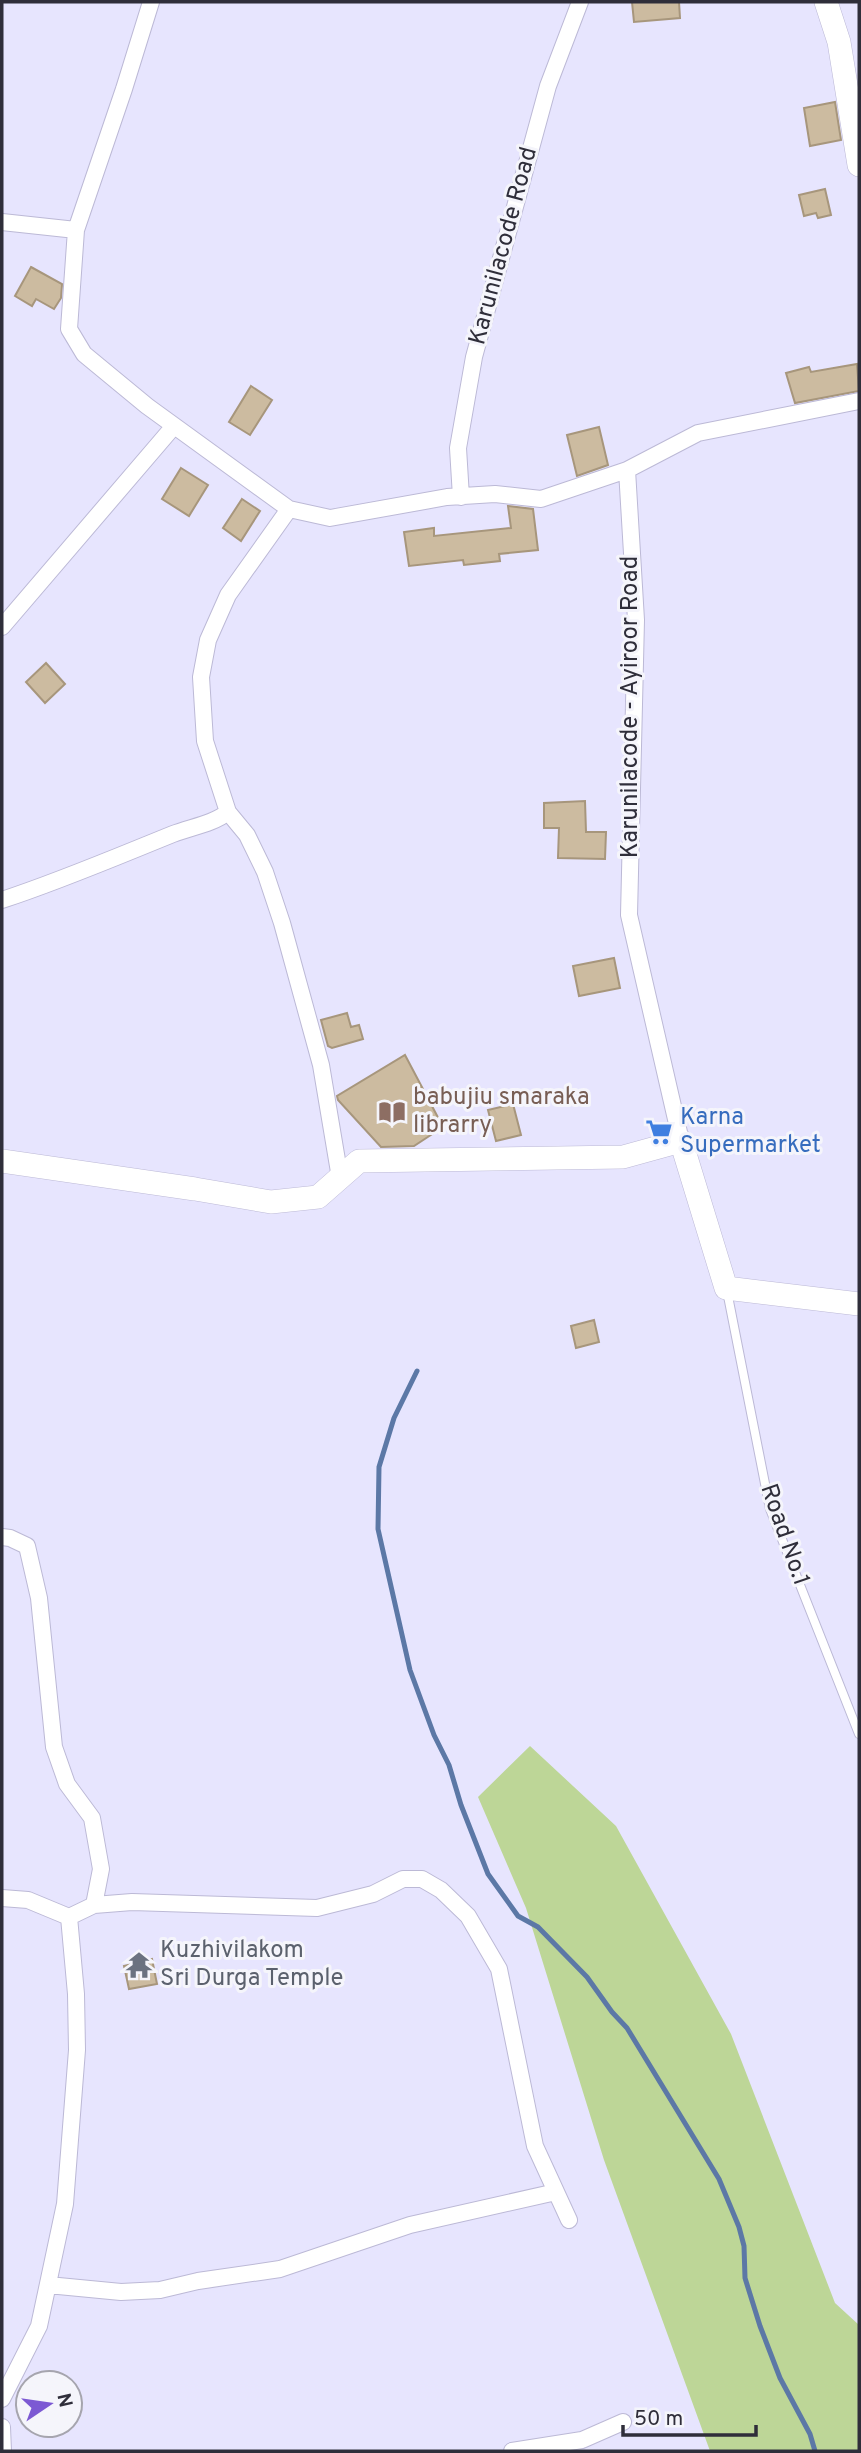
<svg xmlns="http://www.w3.org/2000/svg" width="861" height="2453" viewBox="0 0 861 2453" font-family="Overpass,sans-serif">
<style>
.green{fill:#bdd697}
.lines{fill:none;stroke-linecap:round;stroke-linejoin:round}
.stream{stroke:#5c78a6;stroke-width:5}
.building{fill:#ccbba0;stroke:#a7967c;stroke-width:2}
.lane-casing{stroke:#bcb9d6;stroke-width:10}
.street-casing{stroke:#bcb9d6;stroke-width:18}
.secondary-casing{stroke:#bcb9d6;stroke-width:24}
.lane{stroke:#fff;stroke-width:8}
.street{stroke:#fff;stroke-width:16}
.secondary{stroke:#fff;stroke-width:23}
.labels{text-anchor:middle;dominant-baseline:central;stroke-width:6;stroke-linejoin:round;paint-order:stroke}
.street-label{font-size:24px;fill:#2f2e3a;stroke:#f5f5fb}
.education-label{font-size:24px;fill:#785e54;stroke:#f5f5fb;text-anchor:start}
.shop-label{font-size:24px;fill:#366cbe;stroke:#f5f5fb;text-anchor:start}
.worship-label{font-size:24px;fill:#5b616d;stroke:#f5f5fb;text-anchor:start}
</style>
<rect width="100%" height="100%" fill="#e7e5fe"/>
<!-- green -->
<path class="green" d="M530 1746 616 1826 731 2034 835 2303 859 2325V2451H710L604 2160 526 1908 478 1797Z"/>
<g class="lines">
<!-- stream -->
<path class="stream" d="M417 1371 394 1418 379 1467 378 1529 410 1670 434 1735 449 1765 461 1805 488 1874 518 1916 538 1927 587 1977 612 2012 627 2028 719 2179 739 2227 744 2246 745 2278 760 2326 780 2378 810 2434 815 2451"/>
</g>
<!-- building -->
<path class="building" d="M632 2H679L680 18 634 22Z
M835 102 841 140 810 146 804 108Z
M825 189 831 215 818 218 816 213 804 216 799 195Z
M31 267 62 284 61 298 54 309 36 299 32 306 15 296Z
M857 364 859 391 795 403 786 373 809 367 811 372Z
M251 386 272 400 250 435 229 422Z
M599 427 608 465 577 476 567 435Z
M181 468 208 485 189 516 162 499Z
M242 499 260 511 241 541 223 528Z
M508 506 533 509 538 550 499 554 500 561 464 565 463 560 409 566 404 532 434 528V536L511 528Z
M46 663 65 684 45 703 26 682Z
M585 801 586 832H606L605 859 558 858 559 828H544V803Z
M614 958 620 988 579 996 573 966Z
M347 1013 351 1027 359 1025 363 1039 332 1048 328 1046 321 1020Z
M405 1055 443 1127 414 1146 381 1147 338 1100 337 1096Z
M513 1104 521 1135 496 1141 488 1110Z
M594 1320 599 1342 576 1348 571 1326Z
M152 1959 157 1984 129 1989 124 1966Z"/>
<g class="lines">
<defs>
<path id="lane" d="M727 1291 770 1509 859 1734"/>
<path id="street" d="M2 222 76 230 69 329 84 354 147 406 289 509 330 518 447 497 495 494 541 499 627 470
M76 230 124 89 151 2
M461 497 458 448 474 357 548 86 580 2
M289 509 228 595 208 640 201 677 205 741 228 812 247 835 265 872 282 923 321 1065 340 1178
M2 627 174 426
M2 900C60 881 116 857 173 834 191 827 213 824 228 812
M681 1141 629 915 636 620 627 470 698 433 859 401
M2 1537 10 1538 27 1546 39 1598 54 1747 67 1784 92 1818 101 1869 94 1905
M2 1898 28 1900 69 1917 76 1994 77 2050 65 2204 39 2326 2 2399
M69 1917 94 1905 132 1902 317 1908 373 1894 403 1879H422L441 1890 468 1916 499 1969 535 2146 569 2220
M48 2285 121 2292 160 2290 198 2281 280 2269 410 2225 556 2192
M2 2427 3 2451
M512 2451 582 2440 623 2422"/>
<path id="secondary" d="M826 2 839 42 859 165
M2 1161 195 1189 271 1202 318 1197 359 1161 623 1157 681 1141 726 1288 859 1304"/>
</defs>
<!-- lane casing -->
<use href="#lane" class="lane-casing"/>
<!-- street casing -->
<use href="#street" class="street-casing"/>
<!-- secondary casing -->
<use href="#secondary" class="secondary-casing"/>
<!-- lane -->
<use href="#lane" class="lane"/>
<!-- street -->
<use href="#street" class="street"/>
<!-- secondary -->
<use href="#secondary" class="secondary"/>
</g>
<!-- icons -->
<defs>
<symbol id="library-bare" viewBox="-9 -9 18 18"><path d="M-6-4Q-3-5.5-.7-3.5V5Q-3 3-6 4ZM6-4Q3-5.5 .7-3.5V5Q3 3 6 4Z" fill="#8d6e63" stroke="#f5f5fb" stroke-width="2.5" paint-order="stroke"/></symbol>
<symbol id="supermarket-bare" viewBox="-9 -9 18 18"><path d="M-6-5.5h2.5l.6 2H6L4.5 2H-2.5L-4.4-4H-6ZM-1.5 3.2a1.3 1.3 0 1 0 .1 0ZM3 3.2a1.3 1.3 0 1 0 .1 0Z" fill="#3f7fe0" stroke="#f5f5fb" stroke-width="2.5" paint-order="stroke"/></symbol>
<symbol id="temple-bare" viewBox="-9 -9 18 18"><path d="M0-6L5-2H3V0L6.5 2.5H4V6H1.5V3h-3V6H-4V2.5H-6.5L-3 0V-2H-5Z" fill="#6b7280" stroke="#f5f5fb" stroke-width="2.5" paint-order="stroke"/></symbol>
</defs>
<g fill-rule="evenodd">
<use href="#library-bare" x="373" y="1093" width="38" height="38"/>
<use href="#supermarket-bare" x="640" y="1113" width="38" height="38"/>
<use href="#temple-bare" x="120" y="1946" width="38" height="38"/>
</g>
<g class="labels">
<!-- street labels -->
<g class="street-label">
<text transform="translate(504 246) rotate(-75)">Karunilacode Road</text>
<text transform="translate(631 707) rotate(-90)">Karunilacode - Ayiroor Road</text>
<text transform="translate(784 1535) rotate(71)">Road No.1</text>
</g>
<!-- education labels -->
<g class="education-label">
<text x="413" y="1098">babujiu smaraka<tspan x="413" dy="28">librarry</tspan></text>
</g>
<!-- shop labels -->
<g class="shop-label">
<text x="680" y="1118">Karna<tspan x="680" dy="28">Supermarket</tspan></text>
</g>
<!-- worship labels -->
<g class="worship-label">
<text x="160" y="1951">Kuzhivilakom<tspan x="160" dy="28">Sri Durga Temple</tspan></text>
</g>
</g>
<!-- border -->
<rect width="861" height="2453" fill="none" stroke="#2f2e3a" stroke-width="7"/>
<!-- north arrow -->
<g transform="translate(49 2404) rotate(77)"><circle r="33" fill="#f5f5fb" stroke="#a6a5ae" stroke-width="2"/>
<path d="M0-5L12 26L0 18L-12 26Z" fill="#7c59d3"/>
<text y="-10" font-size="19" font-weight="bold" text-anchor="middle" fill="#2f2e3a">N</text>
</g>
<!-- scale -->
<path d="M623 2425v10h133v-10" fill="none" stroke="#2f2e3a" stroke-width="3.5"/>
<text x="634" y="2425" font-size="21" fill="#2f2e3a" stroke="#f5f5fb" stroke-width="5" paint-order="stroke">50 m</text>
</svg>
